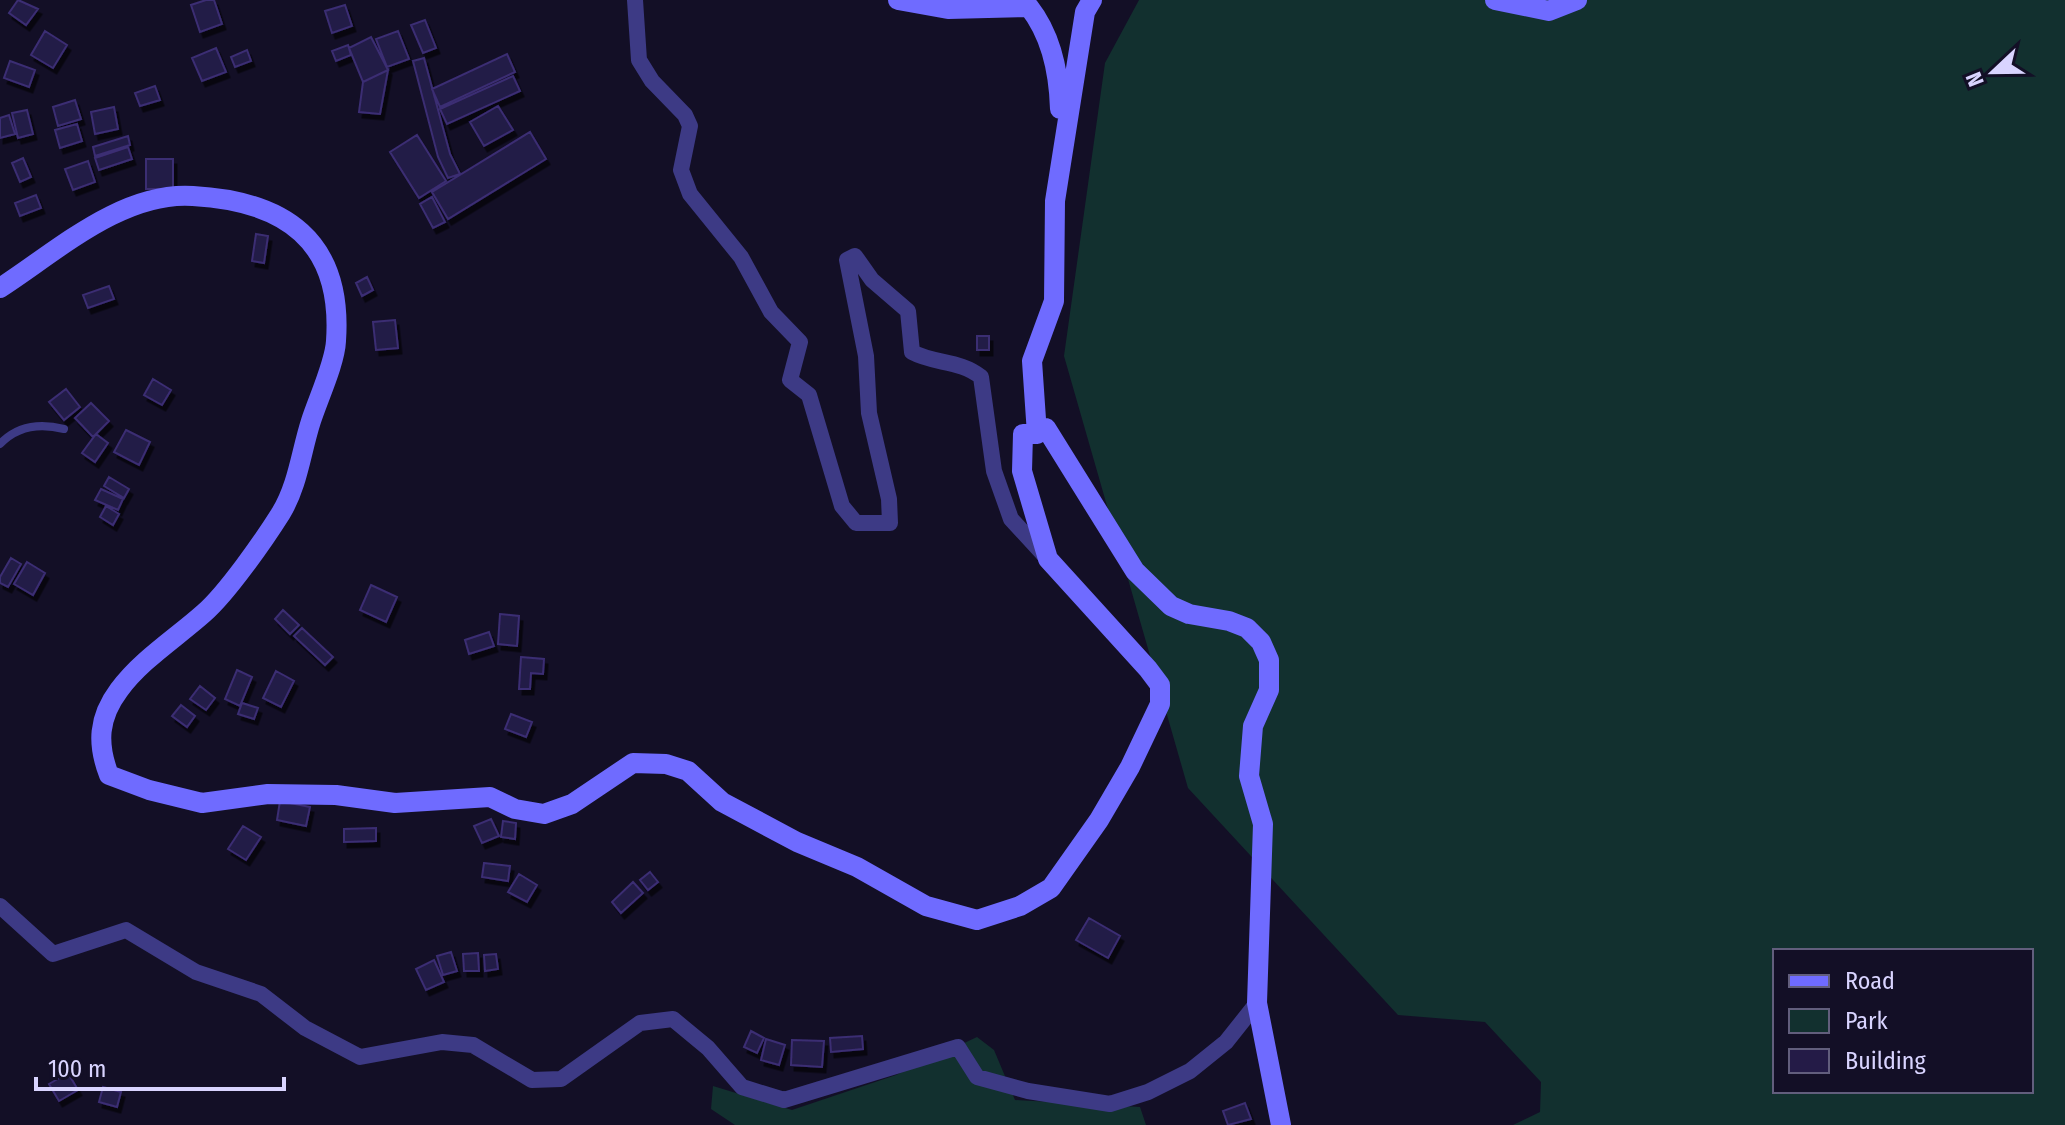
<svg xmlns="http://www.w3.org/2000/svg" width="2065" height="1125" viewBox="0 0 2065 1125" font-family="'Fira Sans Condensed',sans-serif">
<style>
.green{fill:#12302f;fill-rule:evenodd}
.building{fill:#241b47;stroke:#3b2d73;stroke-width:2;filter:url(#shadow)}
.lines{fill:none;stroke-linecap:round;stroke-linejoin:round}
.lane{stroke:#3d3a85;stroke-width:8}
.street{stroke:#3d3a85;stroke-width:16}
.secondary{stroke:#6f6bff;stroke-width:20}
</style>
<defs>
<filter id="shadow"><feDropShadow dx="3.5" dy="5.5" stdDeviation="0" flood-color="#0009"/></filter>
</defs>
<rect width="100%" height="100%" fill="#130f26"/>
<!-- green -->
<path class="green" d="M1139 0H2065V1125H1513L1540 1112 1541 1082 1485 1022 1398 1015 1188 788 1064 356 1105 63ZM1775 951H2031V1091H1775Z
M977 1037 994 1050 1015 1100 1140 1107 1146 1125H735L711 1109 713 1086 792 1110 896 1075Z"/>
<!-- building -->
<path class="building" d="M18 0 38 9 26 25 9 13Z
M206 0H214L222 24 200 32 191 5Z
M345 5 352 26 332 33 325 11Z
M425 20 436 48 423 53 411 25Z
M45 31 67 45 53 68 31 55Z
M398 31 409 59 387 67 376 39Z
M371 37 388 70 363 82 349 48Z
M348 45 351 55 336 61 332 51Z
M216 48 226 72 202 81 192 58Z
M247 50 251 61 235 67 231 57Z
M507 54 515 72 440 107 432 89Z
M424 58 450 154 460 174 448 178 438 157 413 61Z
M10 61 35 70 29 87 4 78Z
M388 70 380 114 359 112 363 82Z
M513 76 520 91 447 124 440 109Z
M155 86 160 100 140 106 135 93Z
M75 100 81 119 58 126 53 107Z
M498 106 513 130 484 146 470 122Z
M114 107 118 129 95 134 91 112Z
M27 110 33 134 18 138 12 113Z
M9 115 15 134 0 138V118Z
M77 124 82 141 60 148 55 130Z
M530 132 546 159 448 219 432 192Z
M417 135 446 181 419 198 390 152Z
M128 136 130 145 95 156 93 147Z
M128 147 132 159 99 170 95 158Z
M23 158 31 177 20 182 12 163Z
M146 159H173V189H146Z
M88 161 95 182 73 190 65 169Z
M36 195 41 208 20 216 15 203Z
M432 197 445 222 433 228 420 204Z
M256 234 268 236 264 263 252 261Z
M367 277 373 290 362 296 356 283Z
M109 286 114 299 88 308 83 295Z
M395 320 398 348 376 350 373 322Z
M977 336H989V350H977Z
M153 379 171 390 162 405 144 395Z
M66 389 80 407 64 420 49 402Z
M91 403 109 421 93 437 75 418Z
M126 430 150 442 139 465 114 452Z
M96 434 108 443 95 462 82 453Z
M109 477 129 489 124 498 104 486Z
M101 489 123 499 118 510 95 500Z
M106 506 119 514 113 525 100 517Z
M11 558 21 564 8 587 0 583V577Z
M27 562 45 573 33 595 14 584Z
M371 585 397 597 386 622 360 610Z
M283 610 299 625 290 634 275 619Z
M500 614 519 616 517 646 498 644Z
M302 628 333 657 325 665 294 636Z
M489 632 494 646 469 654 465 640Z
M521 657 544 659 543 674 531 673 530 689H519Z
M237 670 252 677 240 706 225 699Z
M276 671 294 681 281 707 263 698Z
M200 686 215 698 206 710 190 699Z
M242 703 258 708 254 719 238 714Z
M181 705 195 716 187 727 172 716Z
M511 714 532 722 526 737 505 729Z
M280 801 310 807 306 826 277 820Z
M491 819 499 836 482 843 474 826Z
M503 821 516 823 515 839 501 837Z
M243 826 261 837 246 860 228 849Z
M376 828V841L344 842V829Z
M484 863 510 866 508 881 482 877Z
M650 872 658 882 648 890 640 880Z
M519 874 537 885 527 902 508 892Z
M633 882 643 893 621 913 612 902Z
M1089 918 1120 936 1108 958 1076 940Z
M451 952 457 971 443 975 437 956Z
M478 953 479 971H464L463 954Z
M496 954 498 969 485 971 484 955Z
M434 960 444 982 426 990 416 969Z
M751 1031 764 1038 757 1053 744 1047Z
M862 1036 863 1049 831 1052 830 1038Z
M766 1039 785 1045 779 1065 761 1060Z
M792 1040 824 1041 822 1067 791 1065Z
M68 1073 78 1090 59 1101 49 1084Z
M103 1087 121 1092 117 1107 99 1102Z
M1245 1103 1251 1119 1228 1125 1223 1111Z"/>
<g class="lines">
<!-- lane -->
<path class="lane" d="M0 444C18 425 40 423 64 429"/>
<!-- street -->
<path class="street" d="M635 0 639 60 652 81 685 115 690 126 681 170 690 194 741 257 771 312 800 342 790 380 809 395 842 506 856 523H890L889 499 869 413 866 356 847 260 855 256 872 280 908 311 912 352C934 364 960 360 981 377L994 471 1011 519 1046 557
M0 906 53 954 126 930 196 972 261 994 305 1028 360 1057 442 1042 473 1045 532 1080 561 1079 640 1023 673 1019 708 1048 742 1087 784 1100 958 1047 977 1077 1028 1091 1110 1104 1148 1092 1190 1071 1226 1042 1257 1003"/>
<!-- secondary -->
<path class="secondary" d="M898 0 948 9 1029 7C1051 35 1059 74 1060 109
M1495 0 1549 11 1577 0
M0 288C56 252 122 191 193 196 284 201 343 240 336 341 335 363 318 399 311 421 301 452 298 485 281 513 264 540 227 593 204 613 176 638 141 660 119 690 98 718 97 744 109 775L149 790 202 803 268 794 336 795 395 803 490 797 515 809 544 814 572 804 633 763 666 764 688 771 722 802 797 842 857 867 926 906 977 920 1020 906 1051 888 1099 820 1130 767 1160 704V685L1148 669 1048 559 1022 471 1023 434H1037L1046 428 1135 571 1171 606 1189 614 1229 621 1247 628 1261 642 1269 660V690L1253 726 1249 776 1263 824 1257 1003 1281 1125
M1037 434 1032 361 1054 301 1055 201 1085 12 1092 0"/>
</g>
<!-- legend -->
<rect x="1773" y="949" width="260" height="144" fill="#130f26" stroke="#625e7d" stroke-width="2"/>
<rect x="1789" y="975" width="40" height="12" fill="#6f6bff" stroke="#625e7d" stroke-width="2"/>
<text x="1845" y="989" font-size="24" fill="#d9d4ff">Road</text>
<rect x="1789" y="1009" width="40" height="24" fill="#12302f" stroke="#625e7d" stroke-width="2"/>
<text x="1845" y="1029" font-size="24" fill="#d9d4ff">Park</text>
<rect x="1789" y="1049" width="40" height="24" fill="#241b47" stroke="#625e7d" stroke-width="2"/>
<text x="1845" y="1069" font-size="24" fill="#d9d4ff">Building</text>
<!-- north arrow -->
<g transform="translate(1993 72) rotate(248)" stroke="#130f26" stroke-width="6" paint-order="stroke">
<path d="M0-6L14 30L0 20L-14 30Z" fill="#d9d4ff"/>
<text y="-12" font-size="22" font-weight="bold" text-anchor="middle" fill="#d9d4ff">N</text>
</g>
<!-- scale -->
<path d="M36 1077v12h248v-12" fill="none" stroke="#d9d4ff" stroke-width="4"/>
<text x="48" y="1077" font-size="24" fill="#d9d4ff" stroke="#130f26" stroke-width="6" paint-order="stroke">100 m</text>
</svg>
